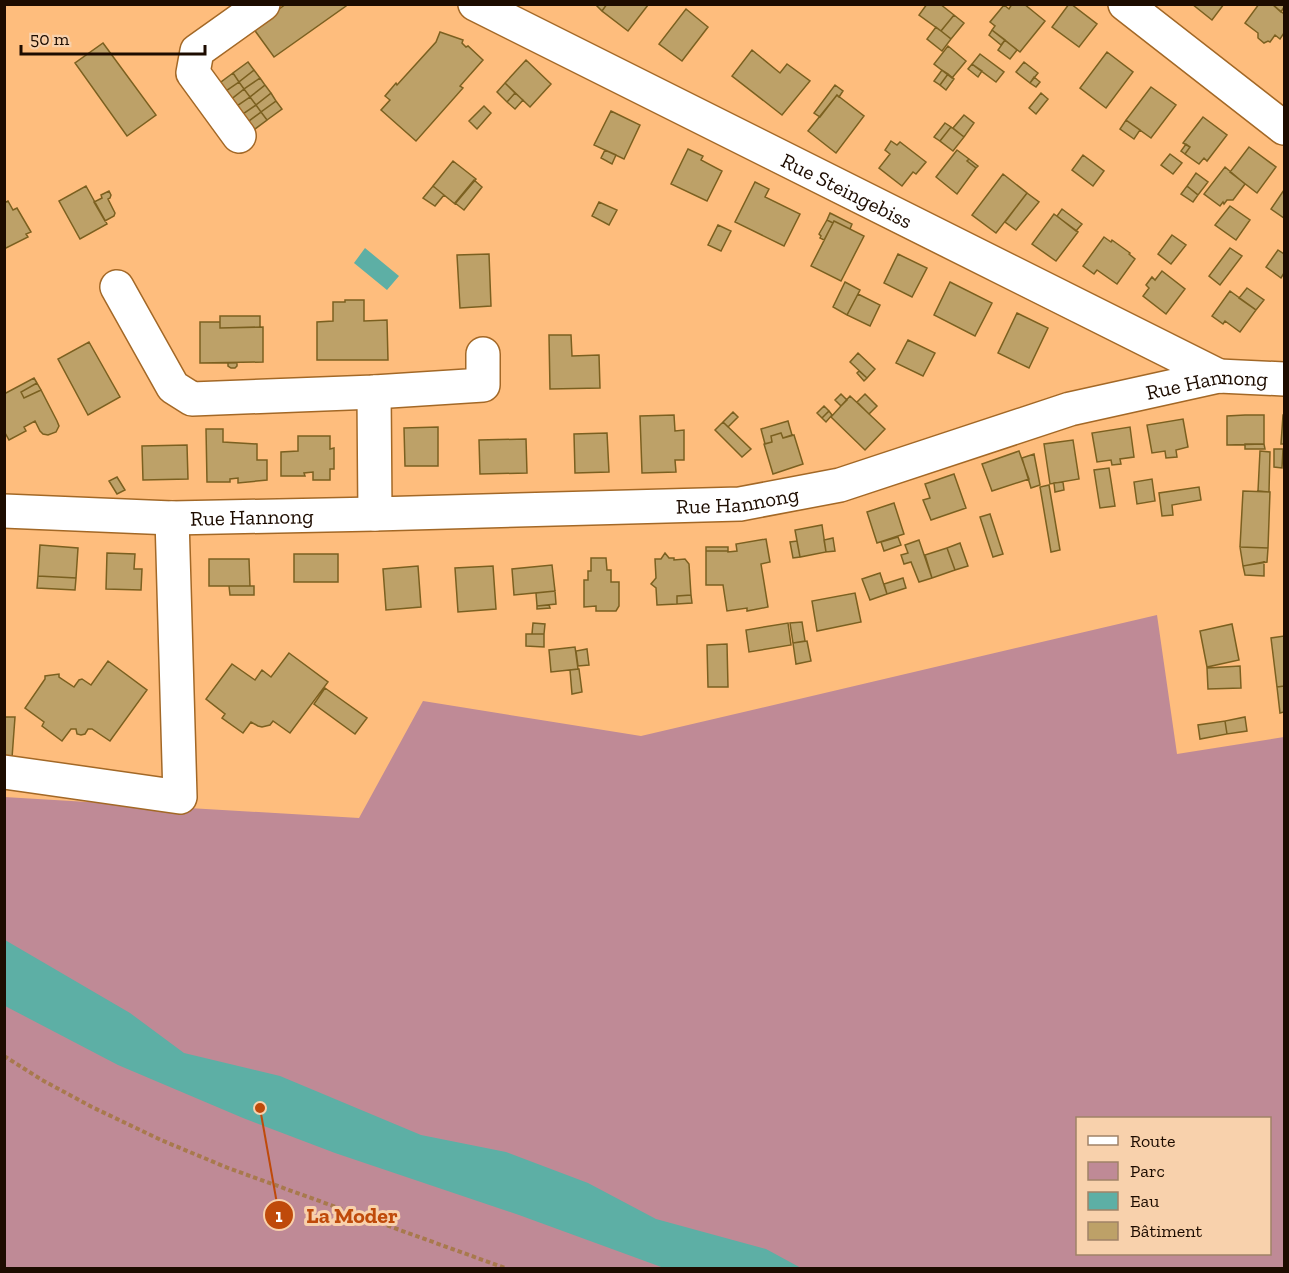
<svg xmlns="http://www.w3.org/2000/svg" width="1289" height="1273" viewBox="0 0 1289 1273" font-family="'Zilla Slab',serif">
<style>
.green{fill:#bf8a96;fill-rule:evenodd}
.water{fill:#5dafa5}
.building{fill:#bda168;stroke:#7b6020;stroke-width:1.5}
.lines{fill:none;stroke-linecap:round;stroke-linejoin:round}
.minor-casing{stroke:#a36826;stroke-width:36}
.path{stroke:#a8794d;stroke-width:4;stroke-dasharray:4.5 3;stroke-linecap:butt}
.minor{stroke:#fff;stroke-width:33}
.labels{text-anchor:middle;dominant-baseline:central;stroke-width:6;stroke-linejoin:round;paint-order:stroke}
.street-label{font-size:21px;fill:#1d0c00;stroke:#f8d1ac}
.leader{fill:none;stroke:#bf4a0a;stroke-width:2}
.callout-dot{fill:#bf4a0a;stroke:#f8d1ac;stroke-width:2}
.mark-label{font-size:18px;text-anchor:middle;font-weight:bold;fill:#fff}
.callout-label{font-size:22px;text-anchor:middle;font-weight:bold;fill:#bf4a0a;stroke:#f8d1ac;stroke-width:6;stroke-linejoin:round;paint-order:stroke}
</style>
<rect width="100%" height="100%" fill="#febd7d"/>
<!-- green -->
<path class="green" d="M1157 615 1177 754 1284 737V1268H5L4 797 359 818 423 701 641 736ZM1078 1118H1270V1254H1078Z"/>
<!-- water -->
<path class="water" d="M365 248 399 276 387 290 354 263Z
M5 940 130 1013 184 1053 280 1076 421 1135 506 1152 588 1183 656 1219 766 1249 801 1268H664L519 1215 335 1153 243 1118 118 1065 7 1007 4 1005Z"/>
<!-- building -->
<path class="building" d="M286 4H345L346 6 274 57 253 28Z
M595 4H607L602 11Z
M607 4H647L648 5 628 31 602 11Z
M927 4H940L954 15 941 31 919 15Z
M1012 4H1024L1045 21 1020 52 992 30 995 26 990 22 1004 5 1009 9Z
M1069 4H1071L1097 24 1079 47 1052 27Z
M1192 4H1224L1212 20Z
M1259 4H1272L1284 14V33L1280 39 1275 35 1270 42 1268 41 1264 43 1258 38V33L1245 23Z
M1272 4H1284V7L1281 12Z
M686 9 708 27 682 61 659 44Z
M954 15 964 23 951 39 941 31Z
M936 27 951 39 942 51 927 39Z
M992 30 1005 40 1001 45 989 35Z
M440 32 463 40 462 43 466 47 468 46 483 60 460 86 463 88 416 141 381 110 390 100 385 96 396 83 397 85 436 42Z
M1005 40 1017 50 1010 59 998 50Z
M103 43 156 115 127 136 75 63Z
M948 46 966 61 952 78 934 64Z
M752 50 780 73 787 64 810 81 782 115 732 76Z
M1107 52 1133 72 1106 108 1080 88Z
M980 54 1004 72 996 82 972 64Z
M526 60 551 84 530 107 505 83Z
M248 62 254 70 239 82 233 73Z
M1024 62 1038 73 1030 83 1016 72Z
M972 64 982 71 978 77 968 69Z
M254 70 260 78 244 89 239 82Z
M942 70 948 74 940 85 934 81Z
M233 73 239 82 223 93 217 85Z
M948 74 954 79 946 90 940 85Z
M1034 77 1040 82 1036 87 1030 83Z
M260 78 265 85 250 97 244 89Z
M239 82 244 89 229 101 223 93Z
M505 83 515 93 507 102 497 92Z
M265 85 271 93 256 105 250 97Z
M835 85 843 91 839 97 837 95 820 117 814 113Z
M1151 87 1176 105 1151 138 1126 120Z
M244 89 250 97 234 108 229 101Z
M271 93 276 101 261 112 256 105Z
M515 93 523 100 515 109 507 102Z
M1041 93 1048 99 1036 114 1029 108Z
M837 95 864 116 836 153 808 131Z
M250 97 256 105 240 116 234 108Z
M276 101 282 109 267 120 261 112Z
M256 105 261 112 245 124 240 116Z
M484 106 491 113 477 129 469 121Z
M611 111 640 125 624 159 594 145Z
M261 112 267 120 251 132 245 124Z
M964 115 974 123 964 137 953 128Z
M1203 117 1227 135 1207 161 1204 158 1199 164 1185 154 1190 147 1183 143Z
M1126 120 1140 130 1134 139 1120 129Z
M945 123 951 127 940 141 934 137Z
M951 127 964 137 953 151 940 141Z
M891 141 897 145 900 142 926 162 916 174 913 172 902 186 879 168 890 154 885 150Z
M1186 144 1190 147 1185 154 1181 151Z
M1249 147 1276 167 1257 193 1230 172Z
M688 149 703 156 701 160 722 171 707 201 671 184Z
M605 150 616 155 612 164 601 158Z
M957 150 969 159 967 161 976 168 957 194 936 177Z
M1170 154 1182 163 1173 174 1161 165Z
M1083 155 1104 171 1093 186 1072 170Z
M969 159 978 166 976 168 967 161Z
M453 161 476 179 455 204 433 186Z
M1225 167 1245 184 1233 200H1227L1224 204 1223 202 1220 206 1204 194Z
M1196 173 1208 182 1198 195 1187 186Z
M1003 174 1027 193 996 233 972 215Z
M474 180 482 187 464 210 455 203Z
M755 182 769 189 765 197 800 214 784 246 735 222Z
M86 186 107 224 80 239 59 201Z
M433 186 444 195 435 206 423 198Z
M1187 186 1198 195 1193 202 1181 194Z
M1284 190V218L1271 209Z
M109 191 111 195 110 198 108 199 115 213 114 216 105 221 94 202 102 198 101 195Z
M1027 193 1039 202 1016 230 1005 222Z
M8 201 13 210 17 208 31 232 26 234 28 237 4 249V203Z
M599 202 617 210 609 225 592 216Z
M1230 206 1250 220 1236 240 1215 225Z
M1062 209 1082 224 1076 231 1057 216Z
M830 213 852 224 850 229 834 221 833 223 827 220Z
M1054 214 1078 232 1056 261 1032 244Z
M827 220 833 223 824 240 820 238 821 236 819 234Z
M834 221 864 236 841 281 811 266Z
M718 225 731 231 721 251 708 245Z
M1172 235 1186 245 1171 264 1158 254Z
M1104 237 1111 242 1112 240 1130 253 1129 254 1135 259 1117 284 1097 270 1094 274 1083 266Z
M1230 248 1242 256 1220 285 1209 276Z
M1278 250 1284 254V273L1281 278 1266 267Z
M489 254 491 306 460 308 457 255Z
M898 254 927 268 912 297 884 283Z
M1162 271 1185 289 1166 314 1143 296 1149 288 1146 285 1152 277 1155 280Z
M845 282 860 290 847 315 833 307Z
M950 282 992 303 975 336 934 315Z
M1247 288 1264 300 1256 310 1239 298Z
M1230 291 1256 310 1240 332 1225 321 1223 324 1212 316Z
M858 294 880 305 870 326 847 315Z
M345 300H364V321L387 320 388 360H317V322L333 321V302H345Z
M1017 313 1048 328 1029 368 998 353Z
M220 316H260V327L220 328Z
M200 322H220V328L263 327V362L200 363Z
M549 335H571L572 356 599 355 600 388 550 389Z
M908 340 935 353 923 376 896 363Z
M89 342 120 397 88 415 58 359Z
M858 353 875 369 867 378 850 362Z
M228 363H237V366L235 368H231L228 366Z
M859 371 867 378 864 381 857 373Z
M34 378 37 383 21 392 24 398 41 390 57 421 59 426 56 432 48 435 43 434 40 431 35 421 24 427 26 431 9 440 4 431V394Z
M37 383 41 390 24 398 21 392Z
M841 394 847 400 841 406 835 400Z
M865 394 877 406 869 414 857 402Z
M850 396 885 429 865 450 831 417Z
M824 406 829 411 822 418 817 413Z
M829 411 832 415 826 422 822 418Z
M733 412 738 417 728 427 723 422Z
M674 415 675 431 684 430V460H675L676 472 642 473 640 416Z
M1245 415H1264V444L1227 445V416Z
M1283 415H1284V444H1281Z
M1183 419 1188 447 1176 450 1177 457 1166 458 1165 451 1152 453 1147 425Z
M788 421 792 435 783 438 781 433 771 436 772 442 765 444 761 429Z
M723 422 751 449 742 457 715 430Z
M438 427V466H405L404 428Z
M1130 427 1134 457 1120 459 1121 464 1112 465 1111 460 1097 462 1092 433Z
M206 429H223V442L257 444V460H267V480L238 483V478L230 479V482H207Z
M607 433 609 472 575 473 574 434Z
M781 433 783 438 794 435 803 464 773 474 764 444 772 442 771 436Z
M298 436H330V449L334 448V469H330V480H313V472L304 473 305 476H281V452L298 451Z
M526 439 527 473 480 474 479 440Z
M1073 440 1079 479 1050 484 1044 444Z
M1245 444H1264L1265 449H1245Z
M187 445 188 479 143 480 142 446Z
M1274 449H1283L1282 468 1274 467Z
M1019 451 1029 479 992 491 982 464Z
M1260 451 1270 452 1269 492 1258 491Z
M1034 454 1040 485 1031 488 1022 458Z
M1109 468 1115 506 1100 508 1094 470Z
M954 474 966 508 931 520 923 500 930 498 925 484Z
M117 477 125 490 117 494 109 481Z
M1152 479 1155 501 1137 504 1134 482Z
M1063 482 1064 490 1055 492 1054 483Z
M1049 485 1060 550 1051 552 1040 487Z
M1199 487 1201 500 1172 505 1173 515 1162 516 1159 493Z
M1243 491 1270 492 1268 548 1240 547Z
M894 503 904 534 877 543 867 512Z
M990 514 1003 554 993 557 980 517Z
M822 525 826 552 800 557 795 530Z
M898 537 901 545 884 551 881 542Z
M833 538 835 551 826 552 824 540Z
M766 539 770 562 761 564 768 607 747 611V608L727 611 723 585H706V551H728V552L737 551 736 544Z
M919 540 932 578 919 582 911 562 904 564 901 555 908 553 905 545Z
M797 541 800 557 793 558 790 542Z
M960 543 968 566 955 570 947 548Z
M40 545 78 548 76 578 38 576Z
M706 547H728V551H706Z
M1240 547 1268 548 1267 562 1243 566Z
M947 548 955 570 932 578 925 555Z
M107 553 135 554 134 569H142L141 590 106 589Z
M665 553 669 558H674V560L685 559 689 564 691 595 677 596V604L657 605 656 588 651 584 656 578 655 559H661Z
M294 554H338V582H294Z
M591 558H606L607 570H611V582H619V606L616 611H596V606L584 607V580H588V571H591Z
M209 559H249L250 586H209Z
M1264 562V576L1245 575 1243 566Z
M552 565 555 591 514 595 512 569Z
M418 566 421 607 386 610 383 569Z
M493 566 496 609 458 612 455 568Z
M880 573 887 594 870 600 862 579Z
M38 576 76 578 75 590 37 588Z
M903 578 906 588 887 594 884 584Z
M229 586H254V595H230Z
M555 591 556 604 537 606 536 593Z
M855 593 861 622 817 631 812 601Z
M691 595 692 603 677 604V596Z
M549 605 550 608 537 609V606Z
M802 622 805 641 793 643 790 623Z
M533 623 545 624 544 634H532Z
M788 623 791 645 749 652 746 630Z
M1232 624 1239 660 1207 667 1200 631Z
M526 634H544V647L526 646Z
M1284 636V686L1277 687 1271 638Z
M807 641 811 661 796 664 793 643Z
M727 644 728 687H708L707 645Z
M575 647 578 669 551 672 549 650Z
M587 649 589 665 578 666 576 651Z
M289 653 328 682 290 733 273 721 270 725 262 727 258 726 251 722 243 733 222 718 225 714 206 699 232 664 255 680 262 670 271 677Z
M108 661 147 690 110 741 92 729H88L85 734 81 735 77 734 76 729H71L62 741 42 726 44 722 25 708 45 679V676L59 674V677L74 687 79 680 82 679 91 685Z
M1240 666 1241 688 1208 689 1207 668Z
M579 669 582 692 572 694 570 670Z
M1284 686V712L1280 713 1277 687Z
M325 688 367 718 355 734 314 704Z
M4 717H15L12 758 4 757Z
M1245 717 1247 731 1227 734 1225 721Z
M1225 721 1227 734 1200 739 1198 725Z"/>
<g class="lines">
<defs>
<g id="minor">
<path id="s1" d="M475 4 1219 376"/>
<path d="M1125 4 1284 128"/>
<path d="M239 136 193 73 197 51 263 4"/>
<path d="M117 287 173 387 192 399 374 392 483 385V354"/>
<path d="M374 392 375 514"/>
<path id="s2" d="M4 511 172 518 375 514 740 504 840 485 1070 409 1219 376 1284 379"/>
<path d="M4 772 180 797 172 518"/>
</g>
</defs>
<!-- minor casing -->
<use href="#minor" class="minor-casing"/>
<!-- path -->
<path class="path" d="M4 1056 42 1080 92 1107 161 1140 228 1168 505 1268"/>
<!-- minor -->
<use href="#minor" class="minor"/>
</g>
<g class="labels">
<!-- street labels -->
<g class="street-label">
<text stroke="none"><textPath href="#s1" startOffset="416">Rue Steingebiss</textPath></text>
<text stroke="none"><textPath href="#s2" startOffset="1220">Rue Hannong</textPath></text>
<text stroke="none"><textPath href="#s2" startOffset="734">Rue Hannong</textPath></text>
<text stroke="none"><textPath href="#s2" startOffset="248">Rue Hannong</textPath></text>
</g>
</g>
<!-- callouts -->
<path class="leader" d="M260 1108L279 1215"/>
<g class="callout-dot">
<circle cx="260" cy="1108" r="6"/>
<circle cx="279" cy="1215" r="15"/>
</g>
<g class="mark-label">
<text x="279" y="1222">1</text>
</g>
<g class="callout-label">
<text x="352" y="1223">La Moder</text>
</g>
<!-- border -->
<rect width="1289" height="1273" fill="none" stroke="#1d0c00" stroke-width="12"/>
<!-- legend -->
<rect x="1076" y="1117" width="195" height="138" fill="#f8d1ac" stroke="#a08267" stroke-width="1.5"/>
<rect x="1088" y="1136" width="30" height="9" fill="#ffffff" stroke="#a08267" stroke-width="1.5"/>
<text x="1130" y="1147" font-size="18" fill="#1d0c00">Route</text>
<rect x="1088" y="1162" width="30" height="18" fill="#bf8a96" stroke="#a08267" stroke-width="1.5"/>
<text x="1130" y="1177" font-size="18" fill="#1d0c00">Parc</text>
<rect x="1088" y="1192" width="30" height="18" fill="#5dafa5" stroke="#a08267" stroke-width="1.5"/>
<text x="1130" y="1207" font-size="18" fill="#1d0c00">Eau</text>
<rect x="1088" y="1222" width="30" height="18" fill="#bda168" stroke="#a08267" stroke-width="1.5"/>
<text x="1130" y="1237" font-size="18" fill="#1d0c00">Bâtiment</text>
<!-- scale -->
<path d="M21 45v9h184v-9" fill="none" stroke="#1d0c00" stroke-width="3"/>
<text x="30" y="45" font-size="18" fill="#1d0c00" stroke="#f8d1ac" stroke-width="4.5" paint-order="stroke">50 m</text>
</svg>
